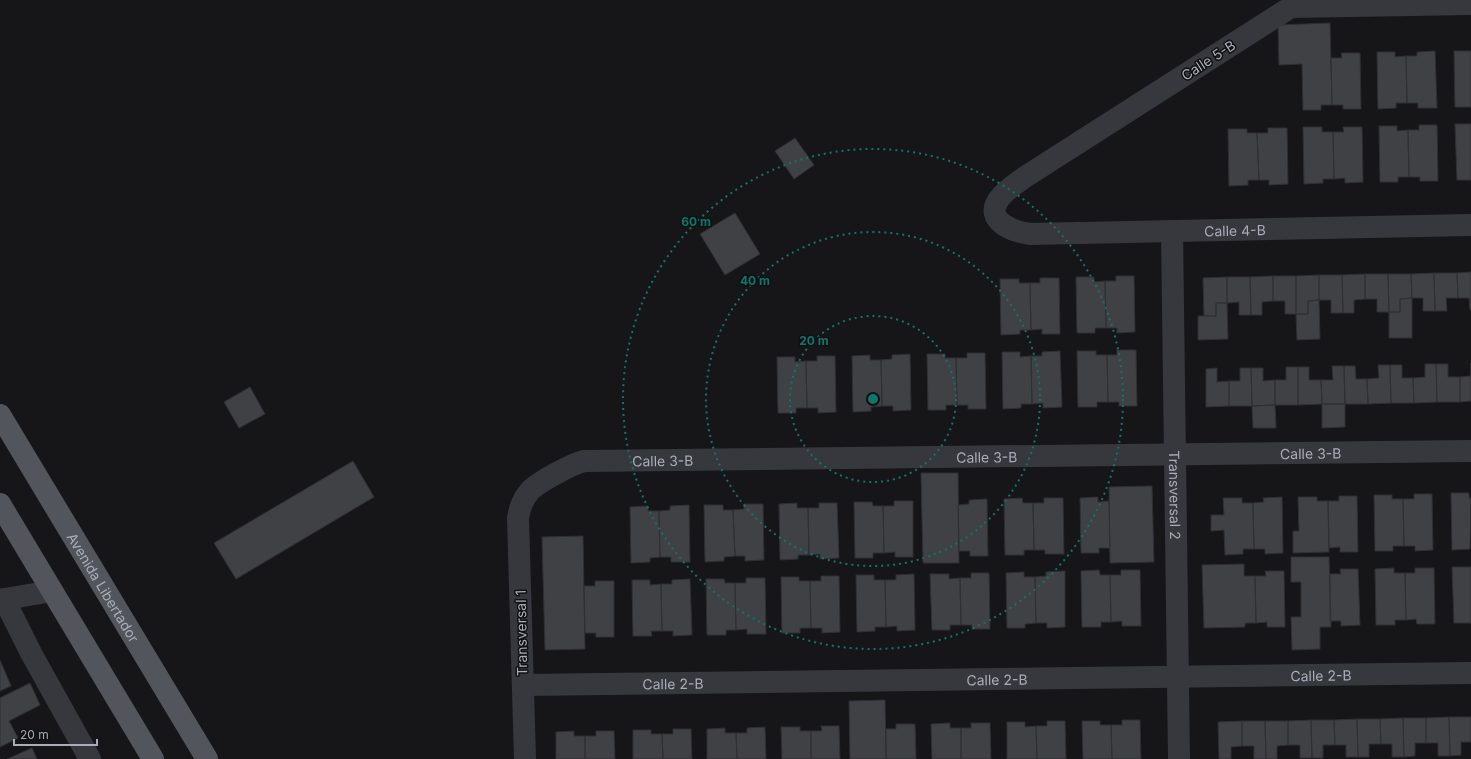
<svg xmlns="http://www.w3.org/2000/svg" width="1471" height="759" viewBox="0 0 1471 759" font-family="Inter,sans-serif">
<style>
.building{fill:#404145;stroke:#303034}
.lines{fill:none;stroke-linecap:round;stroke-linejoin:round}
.minor{stroke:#37383d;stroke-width:22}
.major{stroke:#53555c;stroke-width:22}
.ring{fill:none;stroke:#0f766e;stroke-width:2;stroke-dasharray:2 4}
.labels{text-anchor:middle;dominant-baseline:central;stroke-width:3;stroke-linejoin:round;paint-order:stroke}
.street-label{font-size:14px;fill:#a8adb8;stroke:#111113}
.centre{fill:#0f766e;stroke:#111113;stroke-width:2}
.ring-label{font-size:12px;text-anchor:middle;font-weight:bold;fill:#0f766e;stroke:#111113;stroke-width:3;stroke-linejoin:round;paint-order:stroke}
</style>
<rect width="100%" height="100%" fill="#161618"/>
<!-- building -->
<path class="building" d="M1330 23 1332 105H1321V110H1303L1302 64 1279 65 1278 25Z
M1435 51 1437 108H1418V103H1407L1406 56H1417V52Z
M1454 51H1471V107H1455Z
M1377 52H1395V57L1406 56 1407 103H1396V108L1378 109Z
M1341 53H1360L1361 109H1343V105H1332L1331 58H1342Z
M1455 124H1471V180H1457Z
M1419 125H1437L1438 181H1420V177H1409L1408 130H1419Z
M1379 126H1397V131L1408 130 1409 177H1398V182H1380Z
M1303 127H1322V132H1333L1334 179H1323V183L1304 184Z
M1343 127H1362L1363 182 1345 183V178L1334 179 1333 132H1344Z
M1268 128H1287L1288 184 1269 185V180H1259L1257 133H1268Z
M1228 129H1247V133H1257L1259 180H1248V185L1229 186Z
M795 138 814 165 794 179 775 151Z
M735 213 760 254 725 275 700 234Z
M1471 272V310H1470L1469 298H1458L1457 273Z
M1434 273H1457L1458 298H1446L1447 311H1435Z
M1434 273 1435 311H1423V298H1412L1411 274Z
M1365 274H1388L1389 312H1377V299H1365Z
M1365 274V299L1354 300V313H1343L1342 275Z
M1388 274H1411L1412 298 1400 299V312H1389Z
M1319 275H1342L1343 313H1331V300H1319Z
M1319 275V300L1308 301V314H1296V276Z
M1116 276H1134L1135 332 1117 333V328H1106L1105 281H1116Z
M1273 276H1296V314H1285V301H1273Z
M1273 276V301L1262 302V315H1251L1250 277Z
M1076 277H1094V282L1105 281 1106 328H1095V333H1077Z
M1227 277H1250L1251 315H1239V302L1227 303Z
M1227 277V303H1216V316H1204L1203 278Z
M1040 278H1059L1060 334H1042V329L1031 330 1030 283H1040Z
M1000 279H1019V283H1030L1031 330H1020V334L1001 335Z
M1412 298V338H1389V312H1400V299Z
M1319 300 1320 339 1297 340 1296 314H1308V301Z
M1216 303H1227L1228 339 1198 340V316H1216Z
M1117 350H1136L1137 406H1119V402H1108L1107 355H1117Z
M1060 351 1062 407 1043 408V403L1032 404 1031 356H1042V352Z
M1077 351H1096V355H1107L1108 402H1097V407H1078Z
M1002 352H1020V357L1031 356 1032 404H1021V408L1003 409Z
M967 353H985L986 409H968V405H957L956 358H967Z
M910 354 911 410 893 411V406H882L881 360 892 359V355Z
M927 354H945V358H956L957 405H946V410H928Z
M870 355V360H881L882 406 871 407V411L853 412 852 356Z
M817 356H835L836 412 818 413V408H807L806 361H817Z
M777 357H795V362L806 361 807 408H796V413H778Z
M1471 363V401L1460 402V377L1471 376Z
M1425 364H1436L1437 402 1414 403 1413 378 1425 377Z
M1436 364H1448V377H1460V402H1437Z
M1378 365H1390L1391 403 1368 404 1367 379 1379 378Z
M1390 365H1402V378H1413L1414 403H1391Z
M1332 366H1344L1345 404H1322L1321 380H1333Z
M1344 366H1355L1356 379H1367L1368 404H1345Z
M1286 367H1298V405H1275V380H1286Z
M1298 367H1309V380H1321L1322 404 1298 405Z
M1217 368V382L1229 381V406L1206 407V369Z
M1240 368H1251L1252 406H1229V381H1240Z
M1251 368H1263V381L1275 380V405L1252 406Z
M250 387 265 414 239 428 224 402Z
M1322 404H1345V427L1322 428Z
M1275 405 1276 428H1253L1252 406Z
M353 461 374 497 236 579 214 543Z
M921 473H958L959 563H923Z
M1152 486 1154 562 1110 563 1109 487Z
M1451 493H1469V498H1471L1470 549 1452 550Z
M1414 494H1432L1433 550 1415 551V546H1404L1403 499H1414Z
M1374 495H1392V499H1403L1404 546H1393V551H1375Z
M1339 496H1357L1358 552H1340V547L1329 548 1328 501H1339Z
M1098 497V502L1109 501 1110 548H1099V553H1081L1080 498Z
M1282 497 1283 553 1265 554V549H1254L1253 503 1264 502 1263 498Z
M1298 497H1317V501H1328L1329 552 1293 553V531H1299Z
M1022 498 1023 503H1033L1034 550H1024V555H1005L1004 499Z
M1044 498H1063L1064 554H1045V550H1034L1033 503H1044Z
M1223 498H1242V503H1253L1254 549H1243V554L1225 555 1224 530 1211 531V515H1224Z
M987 499 988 556H970V551H959L958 505 969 504V500Z
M894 501H913V557H895V552L884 553 883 506H894Z
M854 502H872L873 506H883L884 553H873V558H855Z
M797 503V508H808L809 555H798V559L780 560 779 504Z
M819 503H837L839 558 820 559V554L809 555 808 508H819Z
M744 504H763L764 560 745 561V556H735L733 510 744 509Z
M689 505 690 562H671V557H660L659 511 670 510V506Z
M704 505H723V510H733L735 556 724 557V561L705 562Z
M648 506V511H659L660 557 650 558V562L631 563 630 507Z
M583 536 585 649 545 650 542 537Z
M1291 557H1329L1331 627H1320V649L1292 650 1291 617H1301V582H1291Z
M1244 564V576H1255L1256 623H1245V627L1204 628 1202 565Z
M1452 567H1471V623H1454Z
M1394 568V573H1405L1406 620H1395V625H1376L1375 569Z
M1415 568H1434L1435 624H1417L1416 619 1406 620 1405 573H1415Z
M1340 569H1358L1360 625 1341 626V621H1330V574H1341Z
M1099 570 1100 575H1110L1111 622H1101V627H1082L1081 571Z
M1121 570H1140L1141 626H1122V621L1111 622 1110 575H1121Z
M1065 571V627L1047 628V623H1036L1035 577 1046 576V572Z
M1265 571H1284L1285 627H1267V622L1256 623 1255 576H1266Z
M1024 572V577H1035L1036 623 1025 624V628H1007L1006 573Z
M971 573H989L990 629H972V625H961L960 578H971Z
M914 574 915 630 897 631V626L886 627 885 580H896V575Z
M930 574H949V579L960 578 961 625H950V630H932Z
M856 575H874V580H885L886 627H875V631L857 632Z
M821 576H839L840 632 822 633V628H811L810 581H821Z
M781 577H799V581H810L811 628H800V633H782Z
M746 578H765L766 634H747V629L736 630 735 583H746Z
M690 579 692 635 673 636V631H662L661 584H672V580Z
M706 579H724L725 583H735L736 630H726V635H707Z
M632 580H650V585L661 584 662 631H651L652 636H633Z
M595 581H614V637H596V633H585L584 586H595Z
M0 660 11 686 0 691Z
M30 683 40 705 9 721 18 738 0 747V698Z
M885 700 886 759H850L849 701Z
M1449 717H1471V742H1461V755L1450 756Z
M1449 717 1450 756H1438V743H1426V718Z
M1403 718H1426V743H1415V756L1404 757Z
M1403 718 1404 757H1392V744H1381L1380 719Z
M1357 719 1358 757H1346V745H1335L1334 720Z
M1357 719H1380L1381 744H1369V757H1358Z
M1122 720H1140L1141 759H1112L1111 725H1122Z
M1311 720H1334L1335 745H1323V758H1312Z
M1311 720 1312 758H1300V745H1288V721Z
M1047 721H1065L1066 759H1037L1036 726H1047Z
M1082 721H1100V725H1111L1112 759H1083Z
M1242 721H1265L1266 759H1254V746H1242Z
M1242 721V746L1231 747V759H1219L1218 722Z
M1265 721H1288V745L1277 746V759H1266Z
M1007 722H1025V727L1036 726 1037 759H1007Z
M950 723V728H961V759H932L931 724Z
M971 723H990L991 759H961V728H971Z
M896 724H915L916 759H886V729H896Z
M821 726H839L840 759H811V731H822Z
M765 727 766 759H737L736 733H747V728Z
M781 727H800V731H811V759H782Z
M725 728V733H736L737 759H707V729Z
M673 729H691L692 759H663L662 734H673Z
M633 730H651V734H662L663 759H633Z
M574 731V736H585V759H556V732Z
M596 731H614L615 759H585V736H596Z
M32 748 37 759H7Z"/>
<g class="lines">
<!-- minor -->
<g class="minor">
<path id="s1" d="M1471 4 1291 7 1025 177C1017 183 1005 190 999 199 983 221 1014 232 1031 234L1471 225"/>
<path id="s2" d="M1172 231 1179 759"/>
<path d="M4 599 31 653 90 759"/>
<path d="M0 600 52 591"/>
<path id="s3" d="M523 685 1471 673"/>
<path id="s4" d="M525 759 518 518C520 508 522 500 529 492 536 483 572 464 584 461L1471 451"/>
</g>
<!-- major -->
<g class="major">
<path id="s5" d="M0 415 207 759"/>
<path d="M0 504 153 759"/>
</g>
</g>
<!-- distance rings -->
<g class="ring">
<circle cx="873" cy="399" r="83"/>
<circle cx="873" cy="399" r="167"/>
<circle cx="873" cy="399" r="250"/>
</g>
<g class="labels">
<!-- street labels -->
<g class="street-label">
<text transform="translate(1208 60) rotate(-33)">Calle 5-B</text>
<text stroke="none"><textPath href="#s1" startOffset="793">Calle 4-B</textPath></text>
<text stroke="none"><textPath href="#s4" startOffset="1060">Calle 3-B</textPath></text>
<text stroke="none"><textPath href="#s4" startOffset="736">Calle 3-B</textPath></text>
<text stroke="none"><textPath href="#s4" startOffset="412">Calle 3-B</textPath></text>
<text stroke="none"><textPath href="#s2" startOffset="264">Transversal 2</textPath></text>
<text stroke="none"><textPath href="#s5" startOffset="201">Avenida Libertador</textPath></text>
<text transform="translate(521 633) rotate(-91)">Transversal 1</text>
<text stroke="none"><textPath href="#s3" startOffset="798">Calle 2-B</textPath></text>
<text stroke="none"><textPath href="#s3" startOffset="474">Calle 2-B</textPath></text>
<text stroke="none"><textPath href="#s3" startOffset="150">Calle 2-B</textPath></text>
</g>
</g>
<circle cx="873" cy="399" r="6" class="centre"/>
<g class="ring-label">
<text x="696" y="226">60 m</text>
<text x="755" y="285">40 m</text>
<text x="814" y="345">20 m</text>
</g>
<!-- scale -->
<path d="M14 739v6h83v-6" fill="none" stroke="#a8adb8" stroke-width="2"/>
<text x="20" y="739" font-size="12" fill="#a8adb8" stroke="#111113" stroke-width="3" paint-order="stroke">20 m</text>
</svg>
